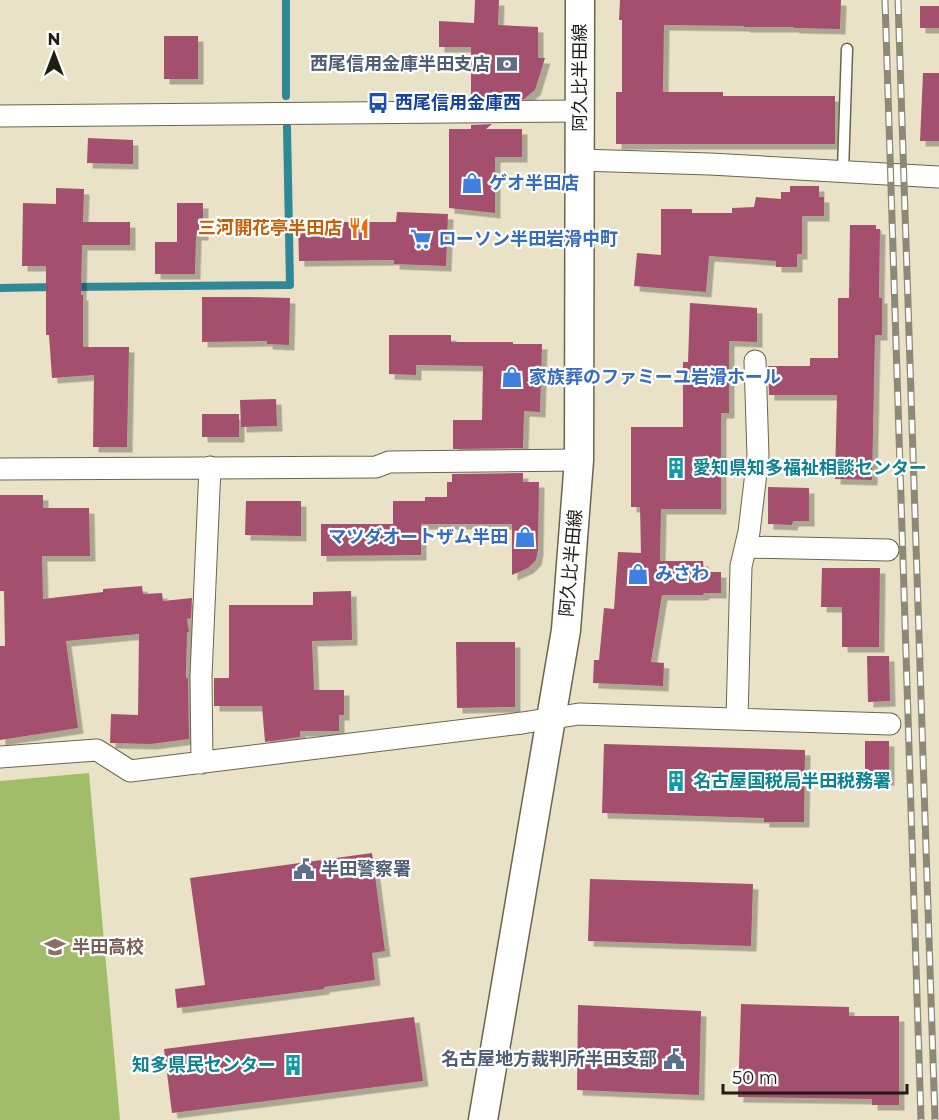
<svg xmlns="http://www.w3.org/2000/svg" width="939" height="1120" viewBox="0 0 939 1120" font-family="Montserrat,'Noto Sans JP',sans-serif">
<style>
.green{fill:#a1bd6a}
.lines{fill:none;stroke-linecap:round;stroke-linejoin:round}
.stream{stroke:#2f8798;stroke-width:8}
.building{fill:#a3506d;filter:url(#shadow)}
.lane-casing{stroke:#6b654d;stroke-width:13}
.street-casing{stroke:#6b654d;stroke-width:23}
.secondary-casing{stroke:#6b654d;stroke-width:31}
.lane{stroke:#fff;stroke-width:10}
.street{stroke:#fff;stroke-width:21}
.secondary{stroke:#fff;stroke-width:28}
.rail-casing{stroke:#8e8876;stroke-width:7}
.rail{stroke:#fff;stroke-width:4.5;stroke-dasharray:14;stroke-linecap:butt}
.labels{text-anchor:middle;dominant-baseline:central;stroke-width:4.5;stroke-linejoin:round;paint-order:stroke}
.service-label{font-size:18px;font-weight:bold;fill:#4e5e75;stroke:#fff;text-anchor:end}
.street-label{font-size:18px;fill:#201d14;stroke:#fff}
.transit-label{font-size:18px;font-weight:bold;fill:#164399;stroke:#fff;text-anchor:start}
.shop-label{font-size:18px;font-weight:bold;fill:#366cbe;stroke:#fff;text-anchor:start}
.food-label{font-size:18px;font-weight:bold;fill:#c56008;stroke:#fff;text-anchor:end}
.culture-label{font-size:18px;font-weight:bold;fill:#0d838f;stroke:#fff;text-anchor:start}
.education-label{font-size:18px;font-weight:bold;fill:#785e54;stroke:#fff;text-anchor:start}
</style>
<defs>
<filter id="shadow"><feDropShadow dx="5.5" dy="5.5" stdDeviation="0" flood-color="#0004"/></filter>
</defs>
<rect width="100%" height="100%" fill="#e9e2c7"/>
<!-- green -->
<path class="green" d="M89 773 120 1120H0V781Z"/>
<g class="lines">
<!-- stream -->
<path class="stream" d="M286 0V96
M73 287 290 285 287 127
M0 288 55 287"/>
</g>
<!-- building -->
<path class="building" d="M475 0H499L498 25 538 27V58H545L535 90 524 99H471V47H439V21L474 23Z
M620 0H841L840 29 794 28V27H744V26L664 25 663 92H723V96H835V144H616V92H622V20H619Z
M920 6H939V28H920Z
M164 36H198V79H164Z
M923 73H939V141H920Z
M492 124 486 129H522V157H495V213L449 208V129H471V125Z
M88 138 133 140V164L87 163Z
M790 186H819V197H824V216H802V254H797V267H776V261L709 256 706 292 634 286 637 253 661 255V209H692V213H732V208L754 207 756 197 781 199V192H790Z
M56 188 84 189 83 222H130V245H82L81 295H83V347H129L127 447H93L94 375 52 378 49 335H46V266H22L23 203 56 204Z
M177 203H203V235H196L195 274H155V242H177Z
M397 212 448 214 446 266 394 264V260L299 261 298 222H396Z
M850 225H876V229H880L879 298H882V335H875L872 480 835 479 837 395H769L768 366H810V358H838V298H849Z
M202 297H251L290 298 289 345 267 344V341L202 342Z
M690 303 757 308V342L729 341V413H721V509H661L660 561H703L704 572H721V593H704L703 595H662L651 662 664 663 663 686 593 683 594 660H599L604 608 614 609 618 552 641 553 640 507H631V427H683V362H688Z
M389 335H451V342H513V344H542L540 412 524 411 523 448 453 449V420H482L483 366 416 365V375L389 374Z
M276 399 277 426 241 427 240 400Z
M202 414H239V437H202Z
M523 473V482H539L538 550 536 560 528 568 512 575V524H421V555L321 556V524H393V501H425V497H447V482H452V474Z
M768 487 809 488V521H793L792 525 768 524Z
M0 495H43V508H89L90 556H42L43 599 103 592V589L142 586 143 594 162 593 163 601 192 598 191 618 187 619 189 632H187L186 678H188L189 739 151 744 110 743 111 714 138 715 139 634 66 641 78 728 0 740V646H5L4 591H0Z
M246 501H301V536L245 535Z
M822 568H880L879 647H842V607H821Z
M351 591 352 640 312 641 314 690H344V715H339V731H300V737L265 742 262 706H214V678H229V605H313V592Z
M456 642H515V707L457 708Z
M867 656H889L890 701 868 702Z
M865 741H889V780H865Z
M604 744 805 750 804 822H764V818L602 813Z
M372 853 385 951 372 953 375 980 324 987V989L177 1008 175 989 205 985 190 878Z
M590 879 753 884 751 946 588 941Z
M741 1004 849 1007V1016H899V1105H872V1099L738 1097Z
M578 1005 701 1011 699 1095 577 1090Z
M414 1017 423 1081 172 1113 164 1049Z"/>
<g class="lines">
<defs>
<path id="lane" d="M843 171 847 49"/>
<path id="street" d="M0 116 580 111
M579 160 710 164 939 177
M0 469 376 467 389 462 579 460
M746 547 888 550
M737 719 741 566 749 532 758 456 755 361
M0 757 97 750 130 771 522 723 579 714 890 724
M202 763 201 676 210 467"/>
<path id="secondary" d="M483 1120 566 630 579 460 580 0"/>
</defs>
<!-- lane casing -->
<use href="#lane" class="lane-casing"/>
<!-- street casing -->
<use href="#street" class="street-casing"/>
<!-- secondary casing -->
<use href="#secondary" class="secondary-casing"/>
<!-- lane -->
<use href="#lane" class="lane"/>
<!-- street -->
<use href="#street" class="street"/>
<!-- secondary -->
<use href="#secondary" class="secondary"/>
<defs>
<path id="rail" d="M885 0 921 1120
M898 0 935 1120"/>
</defs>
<!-- rail casing -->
<use href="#rail" class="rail-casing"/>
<!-- rail -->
<use href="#rail" class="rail"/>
</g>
<!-- icons -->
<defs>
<symbol id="bank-bare" viewBox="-9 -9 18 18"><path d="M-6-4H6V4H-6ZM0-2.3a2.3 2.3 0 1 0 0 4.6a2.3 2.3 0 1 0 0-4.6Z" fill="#5c6f8a" stroke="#fff" stroke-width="2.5" paint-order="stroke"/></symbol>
<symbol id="bus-bare" viewBox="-9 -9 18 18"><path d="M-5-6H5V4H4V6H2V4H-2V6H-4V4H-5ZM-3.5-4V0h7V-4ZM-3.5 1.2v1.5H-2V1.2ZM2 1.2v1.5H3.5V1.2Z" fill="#1a4fb4" stroke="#fff" stroke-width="2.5" paint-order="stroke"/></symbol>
<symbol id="shop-bare" viewBox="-9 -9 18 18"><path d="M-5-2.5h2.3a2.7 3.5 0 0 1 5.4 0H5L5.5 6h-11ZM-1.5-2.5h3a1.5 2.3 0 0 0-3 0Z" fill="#3f7fe0" stroke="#fff" stroke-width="2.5" paint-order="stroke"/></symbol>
<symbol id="restaurant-bare" viewBox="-9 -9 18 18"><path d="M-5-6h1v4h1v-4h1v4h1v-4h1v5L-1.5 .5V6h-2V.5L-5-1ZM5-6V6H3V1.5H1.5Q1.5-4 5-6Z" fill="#e8710a" stroke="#fff" stroke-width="2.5" paint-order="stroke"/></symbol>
<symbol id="supermarket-bare" viewBox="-9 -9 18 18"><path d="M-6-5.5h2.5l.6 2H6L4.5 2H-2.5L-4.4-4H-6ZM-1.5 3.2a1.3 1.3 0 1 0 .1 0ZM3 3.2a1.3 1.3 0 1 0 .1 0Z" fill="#3f7fe0" stroke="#fff" stroke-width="2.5" paint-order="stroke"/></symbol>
<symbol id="building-bare" viewBox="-9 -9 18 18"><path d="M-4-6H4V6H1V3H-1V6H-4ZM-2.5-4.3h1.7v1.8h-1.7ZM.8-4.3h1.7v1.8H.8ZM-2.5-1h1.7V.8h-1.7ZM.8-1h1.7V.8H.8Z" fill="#0f9aa8" stroke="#fff" stroke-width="2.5" paint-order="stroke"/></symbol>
<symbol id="civic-bare" viewBox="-9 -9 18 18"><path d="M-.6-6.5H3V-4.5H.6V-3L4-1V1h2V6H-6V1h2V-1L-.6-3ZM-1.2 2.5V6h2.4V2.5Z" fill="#5c6f8a" stroke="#fff" stroke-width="2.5" paint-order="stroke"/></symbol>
<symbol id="school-bare" viewBox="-9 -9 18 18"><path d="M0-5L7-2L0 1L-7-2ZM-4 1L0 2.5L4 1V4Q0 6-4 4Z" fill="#8d6e63" stroke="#fff" stroke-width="2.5" paint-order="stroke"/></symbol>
</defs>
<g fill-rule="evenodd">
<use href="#bank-bare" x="492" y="49" width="30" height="30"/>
<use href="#bus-bare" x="363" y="88" width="30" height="30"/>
<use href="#shop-bare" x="457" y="168" width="30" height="30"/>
<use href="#restaurant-bare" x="344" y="213" width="30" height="30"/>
<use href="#supermarket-bare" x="406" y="224" width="30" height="30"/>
<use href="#shop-bare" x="497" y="362" width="30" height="30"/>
<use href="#building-bare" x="661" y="453" width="30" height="30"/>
<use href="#shop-bare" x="510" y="522" width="30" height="30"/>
<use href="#shop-bare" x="623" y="559" width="30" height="30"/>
<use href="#building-bare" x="661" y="766" width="30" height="30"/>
<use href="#civic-bare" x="289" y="854" width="30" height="30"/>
<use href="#school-bare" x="40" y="932" width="30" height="30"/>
<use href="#civic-bare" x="659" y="1044" width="30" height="30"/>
<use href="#building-bare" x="278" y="1050" width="30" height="30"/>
</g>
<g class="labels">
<!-- service labels -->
<g class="service-label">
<text x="490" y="64">西尾信用金庫半田支店</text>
<text x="321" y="869" text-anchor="start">半田警察署</text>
<text x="657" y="1059">名古屋地方裁判所半田支部</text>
</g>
<!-- street labels -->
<g class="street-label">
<text transform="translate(580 78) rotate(-90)">阿久比半田線</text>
<text transform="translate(571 563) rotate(-85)">阿久比半田線</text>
</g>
<!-- transit labels -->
<g class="transit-label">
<text x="395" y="103">西尾信用金庫西</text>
</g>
<!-- shop labels -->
<g class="shop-label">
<text x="489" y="183">ゲオ半田店</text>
<text x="438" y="239">ローソン半田岩滑中町</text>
<text x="529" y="377">家族葬のファミーユ岩滑ホール</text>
<text x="508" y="537" text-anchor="end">マツダオートザム半田</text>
<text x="655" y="574">みさわ</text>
</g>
<!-- food labels -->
<g class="food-label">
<text x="342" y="228">三河開花亭半田店</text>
</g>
<!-- culture labels -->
<g class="culture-label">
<text x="693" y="468">愛知県知多福祉相談センター</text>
<text x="693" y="781">名古屋国税局半田税務署</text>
<text x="276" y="1065" text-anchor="end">知多県民センター</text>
</g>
<!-- education labels -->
<g class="education-label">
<text x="72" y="947">半田高校</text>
</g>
</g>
<!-- north arrow -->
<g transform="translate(54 54)" stroke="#ffffff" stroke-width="4.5" paint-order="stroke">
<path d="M0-4.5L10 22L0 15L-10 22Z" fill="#201d14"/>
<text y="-9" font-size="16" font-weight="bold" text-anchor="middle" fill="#201d14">N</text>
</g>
<!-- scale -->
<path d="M723 1084v9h184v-9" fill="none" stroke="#201d14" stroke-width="3"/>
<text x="732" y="1084" font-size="18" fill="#201d14" stroke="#ffffff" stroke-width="4.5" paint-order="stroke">50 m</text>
</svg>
